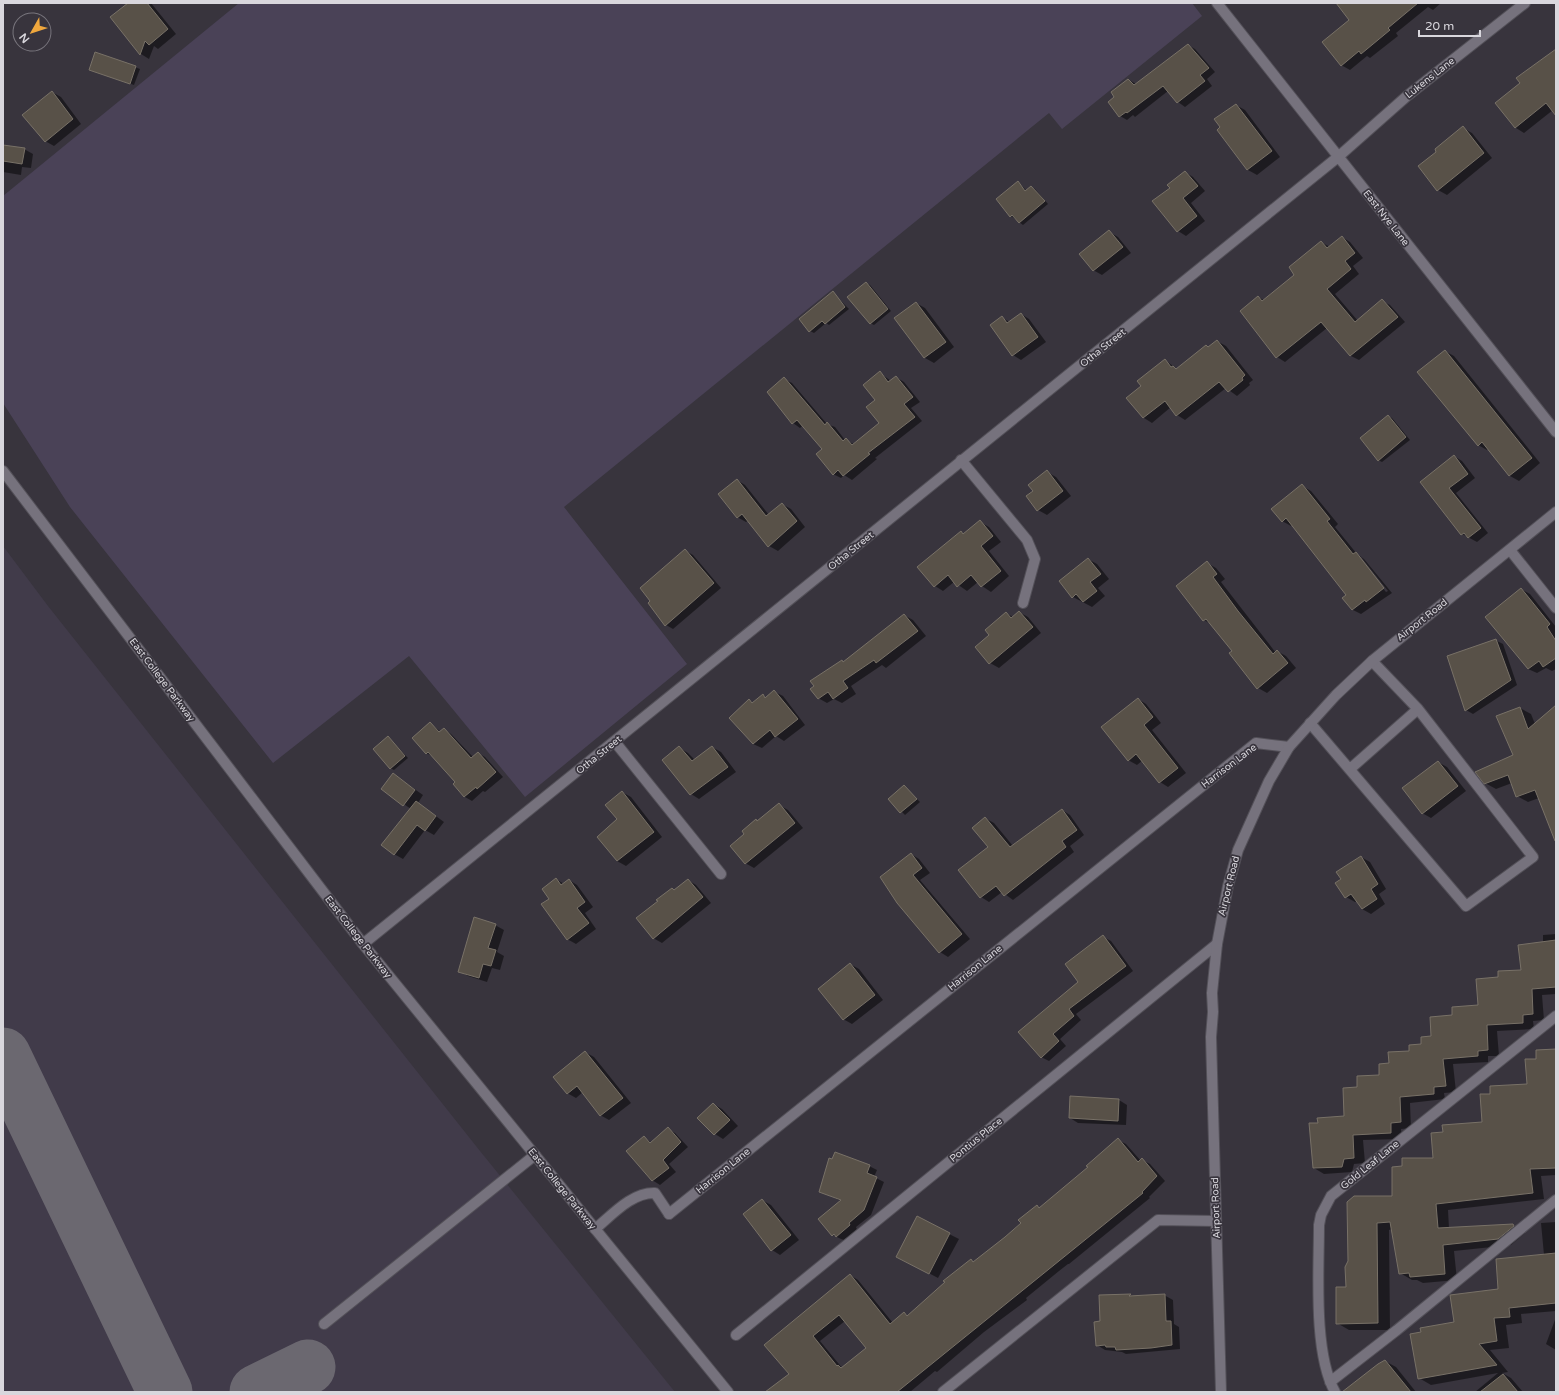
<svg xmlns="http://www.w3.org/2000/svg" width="1559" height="1395" viewBox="0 0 1559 1395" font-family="'Varela Round',sans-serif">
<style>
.built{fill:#413b4a}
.green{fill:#4a4257}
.shadow{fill:#0007;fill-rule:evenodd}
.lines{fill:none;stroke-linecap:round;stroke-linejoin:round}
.taxiway{stroke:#6b6870;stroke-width:55}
.building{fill:#585148;stroke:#787167;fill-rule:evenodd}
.service-casing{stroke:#535058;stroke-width:12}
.minor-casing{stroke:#535058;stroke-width:12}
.tertiary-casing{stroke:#535058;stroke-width:12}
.secondary-casing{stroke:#535058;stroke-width:12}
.service{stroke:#76727d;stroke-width:10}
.minor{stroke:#76727d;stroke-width:10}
.tertiary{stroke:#76727d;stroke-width:10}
.secondary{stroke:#76727d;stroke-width:10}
.labels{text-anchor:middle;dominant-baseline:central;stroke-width:3.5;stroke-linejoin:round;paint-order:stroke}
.street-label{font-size:10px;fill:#d9d7dd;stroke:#38343d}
</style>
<rect width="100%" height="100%" fill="#38343d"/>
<!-- built -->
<path class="built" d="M3 546 48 606 480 1151 675 1392H3Z"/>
<!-- green -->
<path class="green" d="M239 3H1192L1202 16 1062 129 1049 113 564 507 687 664 525 797 409 656 273 763 70 507 3 403V196Z"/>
<!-- shadow -->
<path class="shadow" d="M130 3H151L176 34 158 49 154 46 149 59 141 54 112 17Z
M1337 3H1441L1433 10 1428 7 1396 33 1398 36 1370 58 1367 56 1350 70 1341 65 1351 20Z
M1188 45 1195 49 1215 72 1207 79 1212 86 1185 107 1178 102 1168 91 1135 117 1133 115 1127 120 1120 116 1116 98 1129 80 1136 84Z
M1556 50V113L1553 110 1524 133 1516 128 1496 103 1522 83Z
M96 53 140 69 134 85 90 70Z
M52 92 61 97 81 124 54 146 45 141Z
M1236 105 1245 110 1280 157 1257 175 1248 170 1218 130Z
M1463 128 1472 133 1492 158 1447 195 1438 190V152Z
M3 146 24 149 33 154 31 168 22 167 21 175 3 172Z
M1185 172 1193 177 1205 191 1191 203 1205 221 1186 236 1178 231 1171 188Z
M1018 182 1027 191 1031 187 1035 189 1048 204 1023 225 1011 216Z
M1109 232 1118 237 1131 253 1102 275 1093 270Z
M1342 237 1350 242 1363 258 1353 266 1359 274 1335 294 1358 321 1382 301 1390 305 1405 322 1359 360 1351 356 1327 328 1285 362 1277 357 1258 297 1264 300 1296 275 1321 242 1330 247Z
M866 283 870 285 891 311 874 325 870 323Z
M833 293 849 309 829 325 826 323 814 333 810 331Z
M916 303 925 308 954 347 934 363 925 358 896 319Z
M1021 314 1029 319 1046 342 1021 360 1013 355 1002 318 1010 322Z
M1217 341 1226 346 1253 380 1249 383 1250 385 1237 396 1226 388 1185 420 1177 415 1171 407 1152 423 1144 418 1128 398 1143 386 1165 360 1177 369Z
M1445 351 1454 356 1540 463 1519 481 1510 476 1488 449 1487 450 1478 445Z
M880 373 891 381 896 377 904 382 920 402 911 408 922 421 875 458 877 459 852 480 844 475 841 478 833 474 824 449 803 425 800 428 793 423 784 379 792 383 827 424 835 427 845 440 854 444 880 423 876 401Z
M1388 416 1392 418 1410 440 1382 462 1378 460Z
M1454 456 1462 461 1475 478 1456 493 1488 533 1477 542 1462 534 1421 483Z
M1047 472 1056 477 1071 496 1047 515 1038 510 1027 496 1034 491Z
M737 480 745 485 769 515 782 504 791 509 805 527 778 551 769 546 748 521 746 522 737 517Z
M1302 486 1311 491 1338 524 1335 527 1357 554 1364 559 1392 593 1361 614 1353 610 1347 595 1292 525 1291 526 1282 521ZM1358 557H1361L1388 591 1386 592Z
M980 522 989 527 1001 542 989 551 1009 576 991 592 982 586 978 582 967 591 954 582 943 591 935 586 961 532 964 534Z
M686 551 693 555 721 588 673 629 666 625Z
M1088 559 1097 564 1109 579 1098 588 1105 596 1092 607 1073 597Z
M1207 563 1216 568 1225 579 1221 582 1276 653 1277 651 1286 656 1296 668 1267 693 1258 688 1233 651 1212 625 1204 620Z
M1521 589 1530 594 1556 627V669L1552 671 1546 668 1537 673 1528 669Z
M1019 612 1028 617 1041 633 999 668 990 663 976 647 991 635 1006 613 1013 617Z
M904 615 913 620 926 636 886 668 882 665 851 686 856 694 842 703 834 699 827 703 818 698 842 661 845 662Z
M1495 640 1503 644 1517 685 1473 714 1466 710Z
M775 692 783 696 805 725 784 741 776 736 762 748 753 744 750 701 754 703 763 696 767 698Z
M1138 699 1146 704 1161 723 1152 730 1186 773 1168 787 1160 782 1143 760 1137 765 1128 760Z
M1556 706V841L1539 798 1528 802 1517 796 1512 783 1496 789 1485 783 1515 755 1520 708 1531 714 1535 724Z
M431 724 441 732 444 729 451 734 473 757 478 753 485 757 503 777 485 792 483 791 472 801 465 797 454 785 457 782 434 757 426 753Z
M388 737 408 758 394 770 390 768Z
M712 747 721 752 736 772 699 799 691 794 680 748 688 753 695 760Z
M1438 762 1447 767 1466 791 1431 818 1422 813Z
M393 774 423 795 418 803 444 822 434 835 425 830 403 859 394 854 411 809 382 789Z
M904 786 920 802 905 815 889 799Z
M622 792 631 797 662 837 626 866 617 861 598 837 618 819Z
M779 805 788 810 803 828 754 868 745 863 746 834 757 821 758 822Z
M1062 810 1070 815 1084 835 1070 846 1074 852 1013 900 1002 892 989 902 981 897 960 871 989 847 985 818 994 823 1013 846Z
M911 854 919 859 930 873 920 880 970 939 948 957 940 952 898 902Z
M1361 857 1370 862 1386 889 1379 894 1385 904 1371 914 1362 909 1357 901 1355 902 1346 897 1336 883Z
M556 879 564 884 569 880 577 885 593 907 585 913 596 929 576 944 567 939 550 899Z
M688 880 696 885 711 903 662 943 653 938 638 918 672 889 675 890Z
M495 925 504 930 497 952 504 956 500 970 492 968 487 982 468 976 459 971Z
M1556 934V994L1542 995 1544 1020 1533 1021 1534 1029 1497 1031 1499 1056H1488V1062L1453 1064 1456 1092 1444 1093 1445 1099 1410 1103 1411 1128 1401 1129 1402 1139 1363 1140 1365 1163 1354 1164 1352 1172 1324 1174 1314 1168 1319 1124 1345 1116 1358 1088 1380 1076 1390 1064 1422 1045 1453 1015 1479 1006 1499 978 1522 971 1543 943V935Z
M1103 937 1111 941 1133 971 1076 1014 1081 1020 1060 1039 1066 1046 1049 1061 1041 1057Z
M850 964 859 969 883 1000 852 1024 843 1019Z
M1556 1050V1175L1541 1176 1544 1199 1448 1210 1449 1228 1513 1225 1525 1233 1511 1245 1454 1251 1457 1280 1423 1283 1417 1280H1412L1400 1273 1392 1229 1389 1230 1390 1330H1349L1337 1323 1347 1288 1346 1267 1393 1197 1403 1167 1434 1159 1444 1133 1483 1123 1491 1094 1528 1084 1537 1060Z
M585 1052 594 1057 631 1103 609 1120 600 1115 583 1092 576 1098 567 1093Z
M1119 1100 1127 1105 1126 1125 1078 1123 1070 1118Z
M713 1104 722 1109 738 1126 723 1139 715 1134 699 1118Z
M668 1129 675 1133 688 1147 669 1164 676 1172 660 1185 652 1180 644 1137 652 1143Z
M1118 1140 1126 1144 1141 1161 1142 1160 1150 1164 1165 1181 1149 1197 1150 1198 1069 1264H1068L1059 1271 1026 1298 1027 1300 984 1332 937 1372 935 1371 910 1392H803L765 1345 850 1275 858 1280 893 1323 904 1313 908 1316 971 1261 974 1262 1006 1238 1037 1206 1040 1208 1089 1167ZM845 1321 868 1348 843 1369 820 1341Z
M869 1166 877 1170 874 1177 884 1182 871 1215 856 1227 857 1230 844 1240 841 1239 833 1235 841 1201 820 1191Z
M762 1200 771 1205 799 1240 780 1255 772 1250Z
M917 1218 959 1239 938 1278 906 1261Z
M1556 1222V1311L1521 1314 1522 1323 1506 1325 1509 1348 1490 1350 1508 1372 1502 1373 1511 1378 1523 1392H1475L1498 1373 1431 1385 1419 1378 1455 1323 1544 1255 1541 1223Z
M1164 1295 1173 1300 1174 1324 1179 1327 1180 1349 1126 1354 1122 1352 1105 1350 1097 1345 1101 1322 1100 1296Z
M1556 1317V1350L1546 1344Z
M1385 1361 1396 1367 1416 1392H1357Z"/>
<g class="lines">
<!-- taxiway -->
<path class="taxiway" d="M3 1055 165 1392
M257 1392 308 1367"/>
</g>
<!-- building -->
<path class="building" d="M128 3H147L168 29 149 45 145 41 140 55 110 17Z
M1336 3H1418L1388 28 1390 30 1361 54 1359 51 1341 66 1322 42 1349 20Z
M1188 44 1209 68 1200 75 1205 81 1177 103 1163 86 1127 113 1126 112 1119 117 1108 102 1114 97 1111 92 1128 79 1134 85Z
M1556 49V116L1546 103 1515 128 1495 103 1520 83 1516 78Z
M95 52 136 66 130 84 89 70Z
M52 91 73 119 45 142 22 115Z
M1236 104 1272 151 1247 170 1217 130 1220 127 1214 119Z
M1463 126 1484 153 1437 191 1418 166 1436 152 1435 149Z
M3 145 25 148 22 164 3 161Z
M1185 171 1198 186 1183 198 1197 216 1177 232 1152 201 1170 188 1167 185Z
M1018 181 1025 191 1031 186 1045 201 1019 223 1012 215 1010 217 996 199Z
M1109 230 1123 247 1093 271 1079 254Z
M1342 236 1355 253 1345 261 1351 269 1327 289 1355 322 1382 299 1398 317 1350 356 1321 322 1276 358 1240 311 1258 296 1262 301 1294 275 1289 267 1321 241 1327 248Z
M866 282 888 309 870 324 847 297Z
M833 291 845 307 825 324 822 321 809 332 799 319Z
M916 302 946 342 924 358 894 318Z
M1021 313 1038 337 1012 356 990 325 1002 316 1007 323Z
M1217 340 1245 375 1242 378 1243 380 1228 392 1219 382 1176 416 1165 401 1143 418 1126 398 1141 386 1137 381 1165 359 1171 367 1173 366 1176 369 1206 345 1208 347Z
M1445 350 1532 458 1509 476 1482 442 1478 446 1417 372Z
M880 371 888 382 896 376 913 397 904 404 915 417 868 453 870 454 843 476 838 470 833 475 816 454 822 449 797 420 792 424 767 392 784 377 825 425 827 422 843 441 846 438 852 445 879 423 866 407 875 400 863 385Z
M1388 415 1406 437 1378 461 1360 438Z
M1454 455 1468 474 1449 488 1481 528 1468 538 1464 533 1461 535 1420 482Z
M1047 470 1063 491 1037 511 1026 496 1033 491 1028 485Z
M737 479 766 516 782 503 797 521 768 547 742 514 737 518 718 494Z
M1302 484 1330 519 1327 521 1353 554 1356 552 1384 588 1366 602 1365 600 1352 610 1342 598 1346 595 1286 518 1282 522 1271 509Z
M980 520 993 536 981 546 1001 571 981 587 971 575 957 587 948 575 934 587 917 567 961 531 963 534Z
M685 549 714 583 665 626 648 603 650 601 640 588Z
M1088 558 1101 574 1090 582 1097 591 1083 602 1076 594 1072 598 1059 581Z
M1207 561 1217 574 1213 577 1238 611 1273 654 1277 650 1288 663 1257 689 1229 653 1232 651 1206 619 1203 621 1176 586Z
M1521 588 1550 624 1547 627 1556 641V658L1543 667 1539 661 1528 669 1485 617Z
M1019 611 1033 627 989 664 975 647 989 635 985 630 1006 612 1011 618Z
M904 614 918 631 876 663 874 660 843 681 848 688 833 699 828 692 818 699 810 689 814 686 810 681 842 660 843 662Z
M1496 639 1511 680 1465 711 1447 656Z
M774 690 798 719 775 737 770 730 753 744 729 718 749 699 752 703 763 694 765 698Z
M1138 698 1153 717 1144 725 1178 768 1159 783 1136 754 1128 761 1101 727Z
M1556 705V841H1555L1535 790 1516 797 1508 775 1484 784 1475 772 1513 755 1496 716 1520 707 1528 729Z
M430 722 439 732 444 728 471 758 478 752 496 772 477 789 476 787 464 797 453 784 455 782 428 752 426 754 412 738Z
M388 736 405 756 390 769 373 749Z
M679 746 692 761 712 746 728 767 690 795 662 760Z
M1438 761 1458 786 1422 814 1402 788Z
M393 773 415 790 403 806 381 789Z
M904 785 917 799 900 813 888 799Z
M622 791 654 832 617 861 597 837 617 819 605 805Z
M416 801 436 816 425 831 417 825 394 855 381 845Z
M779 803 795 823 745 864 730 846 744 834 742 831 756 819 757 821Z
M1062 809 1077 830 1062 841 1066 847 1004 896 996 886 980 898 958 870 988 847 972 828 985 817 1010 847Z
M911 853 922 868 913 875 962 934 939 953 897 903 880 877Z
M1361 856 1378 884 1371 889 1377 899 1362 909 1351 894 1345 898 1335 883 1341 879 1336 872Z
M556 878 561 885 569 879 585 902 577 908 589 923 567 940 541 904 549 899 542 889Z
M688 879 703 897 653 939 636 918 658 901 656 900 672 888 674 890Z
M474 917 496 924 488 948 496 950 491 966 483 964 479 978 458 972Z
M1103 935 1126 966 1069 1009 1074 1016 1053 1034 1059 1041 1041 1058 1018 1032 1078 982 1065 964Z
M1556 940V987L1532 989 1533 1014 1523 1015V1023L1487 1025 1488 1050 1478 1051V1056L1443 1059 1446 1086 1434 1087V1094L1400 1097 1401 1122 1391 1123V1133L1353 1135 1354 1158 1344 1159 1342 1167 1313 1168 1309 1123H1318L1317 1118 1344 1116 1343 1088 1357 1087V1076L1379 1075V1064L1389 1063 1388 1052 1409 1051V1045L1421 1044V1037L1431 1036 1430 1017 1452 1015V1007L1478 1005 1476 979 1498 977V971L1521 970 1518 945Z
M850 963 875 995 843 1020 818 989Z
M1556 1049V1168L1530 1169 1533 1193 1436 1204 1438 1228 1513 1224 1514 1226 1498 1239 1443 1245 1445 1274 1410 1277 1409 1273 1399 1274 1390 1222 1377 1223 1378 1323 1336 1324V1287H1346L1345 1267 1348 1261 1347 1202 1354 1196H1392V1167L1402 1166V1158H1433L1431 1133 1443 1132 1442 1125 1482 1122 1480 1094H1490V1086L1527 1084 1525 1059H1536V1050Z
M585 1051 623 1098 600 1116 577 1086 567 1094 553 1077Z
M1070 1096 1119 1099 1118 1121 1069 1118Z
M713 1103 730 1120 714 1135 697 1118Z
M668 1127 681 1142 663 1160 669 1168 652 1181 626 1151 644 1136 650 1143Z
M1118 1138 1138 1162 1142 1158 1157 1176 1142 1192 1143 1193 897 1392H765L789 1374 764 1345 850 1274 890 1324 904 1312 907 1316 945 1282 943 1281 971 1259 973 1262 1005 1237 1021 1223 1018 1220 1037 1205 1039 1208 1088 1167 1086 1166ZM839 1315 866 1348 841 1368 838 1365 837 1366 813 1336Z
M835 1152 870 1165 867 1173 877 1177 864 1210 849 1223 850 1225 836 1237 834 1234 832 1236 818 1219 841 1200 819 1192 829 1158 832 1159Z
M762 1199 791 1235 771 1251 743 1214Z
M917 1216 950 1233 929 1274 896 1257Z
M1556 1253V1303L1509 1308 1510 1317 1494 1318 1497 1341 1479 1344 1497 1365 1418 1379 1410 1334 1421 1332 1420 1328 1454 1322 1450 1295 1498 1289 1496 1259Z
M1131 1294 1129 1296 1165 1294 1166 1321H1171L1172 1345 1151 1348 1116 1350 1115 1347H1106L1105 1345 1096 1346 1094 1322 1100 1321 1099 1295Z
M1385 1360 1411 1392H1342L1378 1364Z
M1503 1374 1518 1392H1480Z"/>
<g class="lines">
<defs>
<path id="service" d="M961 460 1027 540 1035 559 1023 603
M1310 723 1466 906 1533 857 1418 709 1372 661
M615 742 721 874
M1350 769 1418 709
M595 1229C612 1215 632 1192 655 1193L669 1214
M324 1324 535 1155"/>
<path id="minor" d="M1217 3 1556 432
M1510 550 1556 608
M363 944 1338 157 1407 96 1525 3
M669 1214 1256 743 1289 747
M736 1335 1217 944
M1330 1382 1397 1330 1556 1200
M943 1392 1158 1220 1216 1221
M1335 1392C1313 1353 1319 1270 1319 1225L1321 1215 1331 1196 1556 1016"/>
<path id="tertiary" d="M1221 1392 1211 1037 1213 1012 1212 993 1217 944 1228 886 1238 850 1269 781 1289 747 1336 695 1372 661 1556 512"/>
<path id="secondary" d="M3 471 363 944 728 1392"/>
</defs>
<!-- service casing -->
<use href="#service" class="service-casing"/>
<!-- minor casing -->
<use href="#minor" class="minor-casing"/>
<!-- tertiary casing -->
<use href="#tertiary" class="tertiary-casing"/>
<!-- secondary casing -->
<use href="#secondary" class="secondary-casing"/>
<!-- service -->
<use href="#service" class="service"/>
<!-- minor -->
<use href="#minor" class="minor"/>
<!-- tertiary -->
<use href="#tertiary" class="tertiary"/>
<!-- secondary -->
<use href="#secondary" class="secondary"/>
</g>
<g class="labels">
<!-- street labels -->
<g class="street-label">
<text transform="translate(1430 78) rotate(-38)">Lukens Lane</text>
<text transform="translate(1386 218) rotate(52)">East Nye Lane</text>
<text transform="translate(1103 348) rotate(-39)">Otha Street</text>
<text transform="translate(851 551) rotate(-39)">Otha Street</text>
<text transform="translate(1422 620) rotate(-38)">Airport Road</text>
<text transform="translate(162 680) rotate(53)">East College Parkway</text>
<text transform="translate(599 755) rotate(-39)">Otha Street</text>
<text transform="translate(1229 766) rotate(-37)">Harrison Lane</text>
<text transform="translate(1229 886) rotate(-76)">Airport Road</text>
<text transform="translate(358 937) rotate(52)">East College Parkway</text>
<text transform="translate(975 968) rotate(-39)">Harrison Lane</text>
<text transform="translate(976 1140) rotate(-39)">Pontius Place</text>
<text transform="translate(1370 1165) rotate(-39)">Gold Leaf Lane</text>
<text transform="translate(723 1171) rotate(-39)">Harrison Lane</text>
<text transform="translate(562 1189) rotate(51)">East College Parkway</text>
<text transform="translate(1216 1208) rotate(-92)">Airport Road</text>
</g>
</g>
<!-- border -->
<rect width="1559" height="1395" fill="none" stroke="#d9d7dd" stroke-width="8"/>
<!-- north arrow -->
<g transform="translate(32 32) rotate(231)"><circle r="19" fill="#38343d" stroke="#78757d"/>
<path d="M0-3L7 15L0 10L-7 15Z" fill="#efa73d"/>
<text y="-6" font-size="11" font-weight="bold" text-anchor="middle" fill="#d9d7dd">N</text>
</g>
<!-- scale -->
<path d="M1419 30v6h61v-6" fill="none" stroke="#d9d7dd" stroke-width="2"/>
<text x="1425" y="30" font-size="12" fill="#d9d7dd" stroke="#38343d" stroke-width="3" paint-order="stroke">20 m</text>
</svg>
